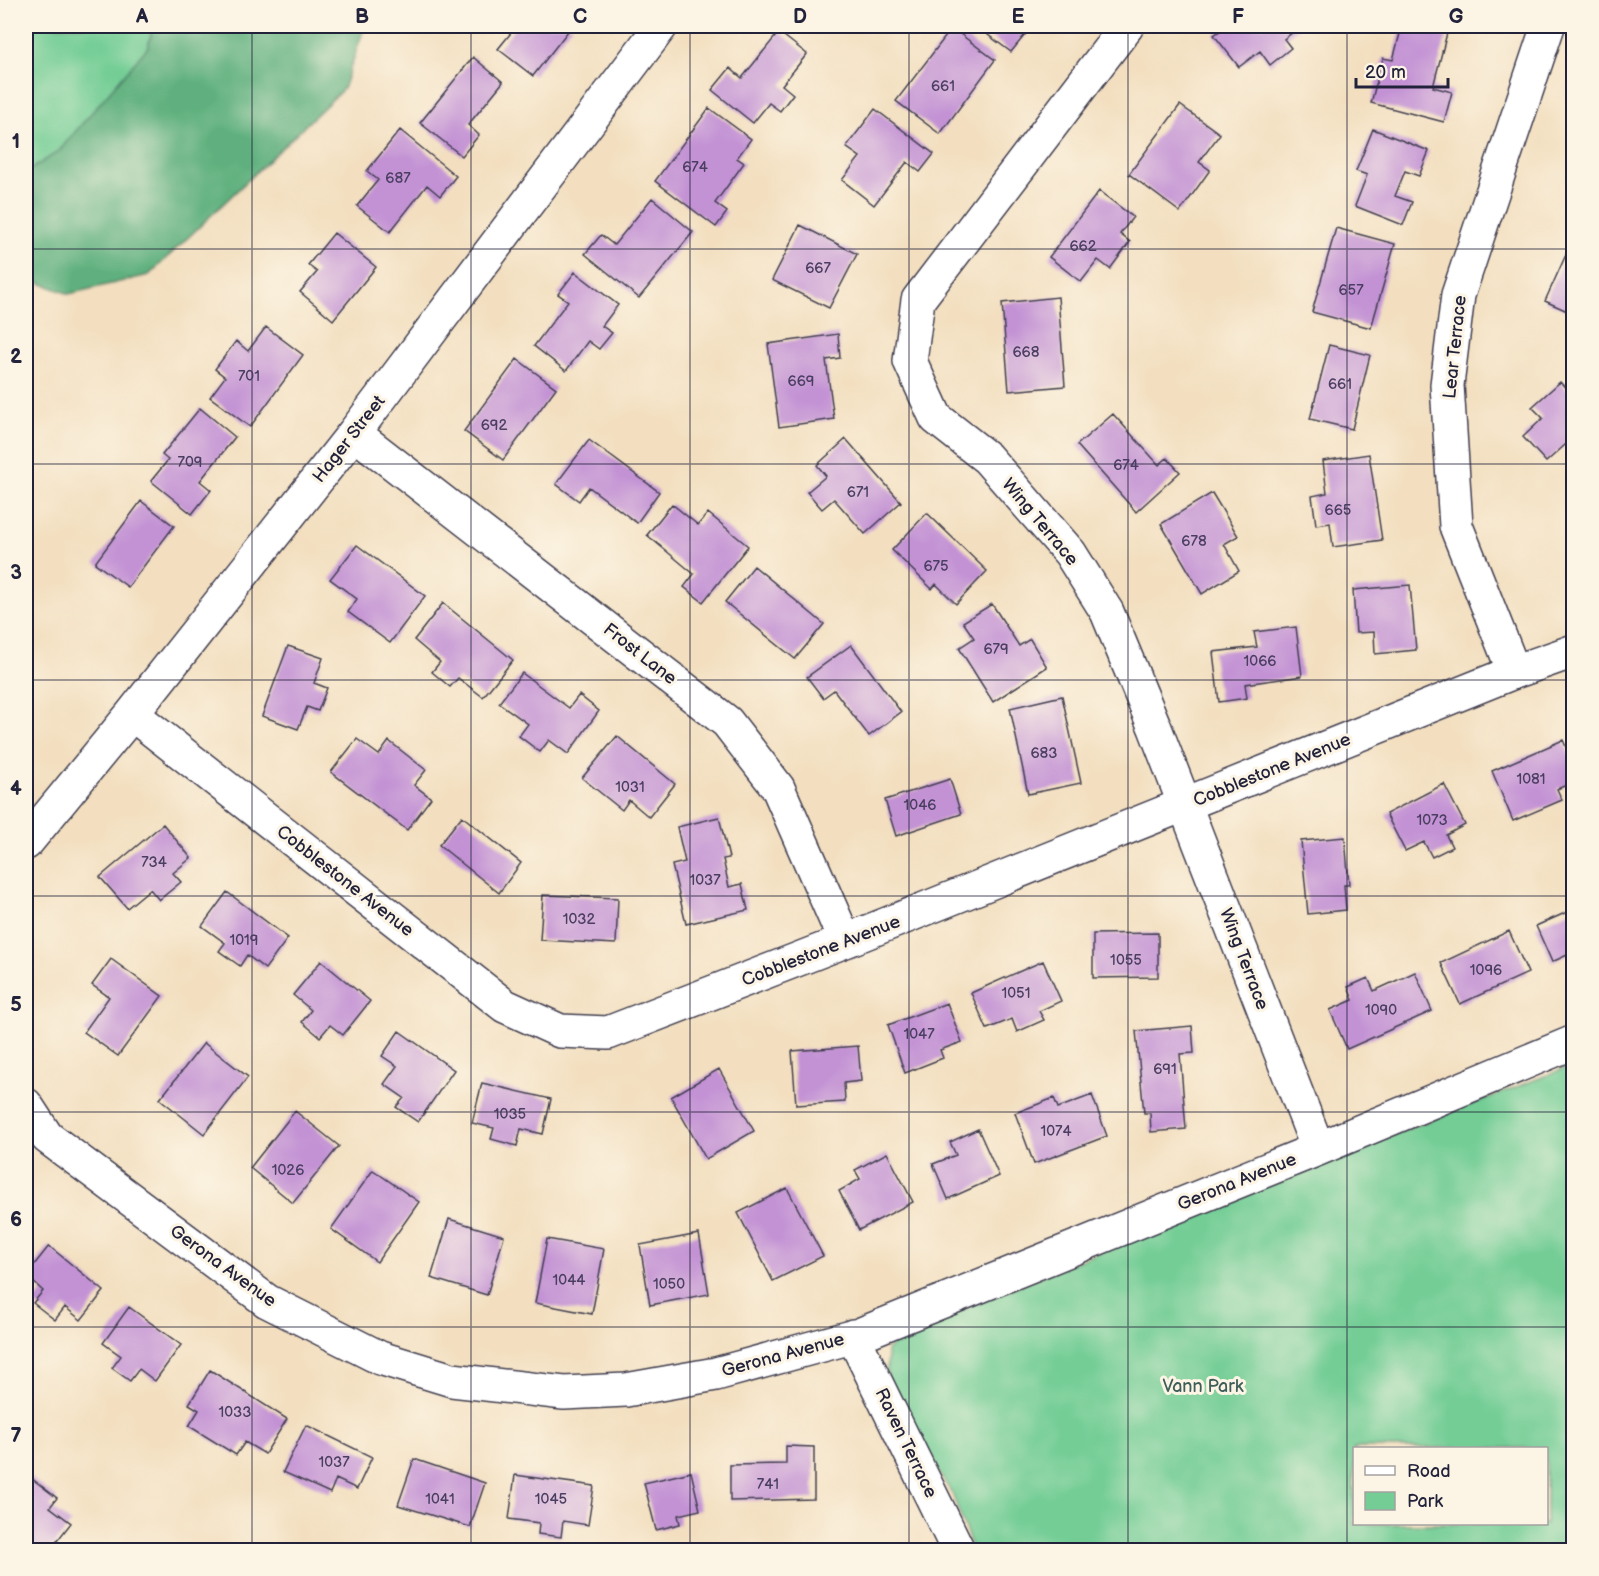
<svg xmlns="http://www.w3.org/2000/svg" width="1599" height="1576" viewBox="0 0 1599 1576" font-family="'Balsamiq Sans',sans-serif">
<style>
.green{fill:#73cd95;stroke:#4a7868;stroke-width:1.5;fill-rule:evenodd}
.forest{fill:#5eb07e;stroke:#40695c;stroke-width:1.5}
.building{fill:#c392d4}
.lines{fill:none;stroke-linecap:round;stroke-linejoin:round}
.minor-casing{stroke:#413e4f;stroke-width:36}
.minor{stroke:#fff;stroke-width:33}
.grid{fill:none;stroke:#22223b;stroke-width:1.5;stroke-opacity:0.55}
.labels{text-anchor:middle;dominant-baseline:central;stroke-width:6;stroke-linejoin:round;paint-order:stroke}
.number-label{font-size:15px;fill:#4a3e61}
.street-label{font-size:18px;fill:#22223b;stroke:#fcf5e5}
.park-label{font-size:18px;fill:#3e5e5a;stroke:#fcf5e5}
.neatline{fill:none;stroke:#22223b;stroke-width:2}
.grid-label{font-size:20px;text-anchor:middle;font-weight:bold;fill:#22223b}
</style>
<rect width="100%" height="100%" fill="#fcf5e5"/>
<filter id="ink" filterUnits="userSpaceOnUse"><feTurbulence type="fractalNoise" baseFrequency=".0167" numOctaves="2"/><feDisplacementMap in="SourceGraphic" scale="12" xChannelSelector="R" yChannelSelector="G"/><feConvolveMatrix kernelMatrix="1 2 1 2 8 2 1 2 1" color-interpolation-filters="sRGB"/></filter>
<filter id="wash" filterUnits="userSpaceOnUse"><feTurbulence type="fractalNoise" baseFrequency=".008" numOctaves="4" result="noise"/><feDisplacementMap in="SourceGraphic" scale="24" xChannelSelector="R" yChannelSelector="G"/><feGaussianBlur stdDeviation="1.35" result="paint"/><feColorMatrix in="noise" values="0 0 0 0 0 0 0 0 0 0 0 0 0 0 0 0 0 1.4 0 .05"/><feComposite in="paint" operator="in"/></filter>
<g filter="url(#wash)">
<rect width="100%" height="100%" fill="#f3dfc0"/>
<!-- green -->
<path class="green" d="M26 26H153L148 47 59 151 26 173Z
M1573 1065V1550H973L952 1493 887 1393V1351L902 1334 1235 1196ZM1354 1448H1546V1524H1354Z"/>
<!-- forest -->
<path class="forest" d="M153 26H365L343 89 149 275 69 294 26 278V173L59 151 148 47Z"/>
<g id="blocks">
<!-- building -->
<path class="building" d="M512 26H572L533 76 498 49 515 28Z
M976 26H1023L1029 30 1011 52Z
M1227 26H1301L1284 39 1291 48 1270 65 1260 51 1239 67 1214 35Z
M1402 26H1420L1447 33 1433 87 1452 92 1444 122 1371 103 1383 58 1393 60Z
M952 28 995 60 940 134 896 101Z
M779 32 807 54 782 85 793 94 780 111 769 103 753 123 712 90 730 68 742 78Z
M473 57 503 82 468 125 479 135 462 156 420 123Z
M1180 105 1220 134 1199 162 1210 170 1180 212 1129 174Z
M709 108 751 139 737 158 744 163 715 203 727 212 716 227 655 181Z
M875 109 934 154 920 172 907 162 874 205 842 180 860 157 846 147Z
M1373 129 1429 151 1419 176 1405 171 1395 196 1412 202 1403 225 1355 206 1367 175 1356 171Z
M400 130 456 176 440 196 427 185 390 232 357 206 378 180 367 171Z
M1099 191 1133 217 1120 234 1130 242 1110 269 1098 260 1081 282 1049 257Z
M652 198 693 232 639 298 585 254 601 235 614 245Z
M800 225 857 254 829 308 772 280Z
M1336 228 1395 244 1371 328 1312 312Z
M334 233 376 267 333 320 300 292 317 272 308 265Z
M1574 237V314L1545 301Z
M575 272 618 305 602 326 612 333 599 349 588 341 566 371 534 346 568 301 558 294Z
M1058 297 1065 386 1009 391 1002 303Z
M266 327 303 355 250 427 210 397 225 377 215 369 236 341 248 351Z
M838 334 840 358 826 360 834 419 779 427 768 344Z
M1329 345 1370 355 1352 429 1310 419Z
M517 359 556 388 503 460 464 431Z
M1560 382 1574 397V437L1546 462 1523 437 1543 418 1532 407Z
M200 408 235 437 200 481 211 490 192 514 151 481 168 460 162 455Z
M1113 414 1159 465 1167 458 1180 472 1136 512 1077 445Z
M846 439 901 502 865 534 834 499 822 509 807 492 826 476 817 465Z
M589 440 659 492 637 523 589 487 579 501 556 484Z
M1369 454 1382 540 1333 547 1330 523 1316 525 1312 496 1327 493 1323 461Z
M1212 493 1238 536 1224 544 1239 571 1202 594 1161 524Z
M141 501 174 526 128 587 95 563Z
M672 504 698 525 708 513 748 546 703 602 684 587 694 574 647 535Z
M927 513 987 571 956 604 936 584 932 589 892 550Z
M357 545 425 596 390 643 348 612 357 599 330 579Z
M754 566 824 624 795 659 725 602Z
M1410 585 1416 650 1375 654 1374 632 1356 633 1353 590Z
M443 603 513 660 483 697 458 678 450 687 432 672 440 662 414 640Z
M992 604 1019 646 1030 639 1047 667 993 702 959 648 974 638 963 622Z
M1296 627 1302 676 1245 684 1247 698 1219 702 1213 652 1257 647 1254 632Z
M851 645 901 712 869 736 834 690 823 698 807 677Z
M288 646 323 658 314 683 327 688 318 711 307 707 298 729 262 716Z
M522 673 569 708 579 695 599 711 568 754 549 740 540 752 519 736 528 724 499 703Z
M1062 696 1081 783 1028 794 1010 708Z
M617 736 675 784 649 817 629 800 622 810 582 778Z
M357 739 379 755 389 741 426 770 414 785 431 798 407 830 331 772Z
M1563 740 1574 765V782L1557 789 1562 800 1513 821 1492 771Z
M950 779 961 814 896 836 885 800Z
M1444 784 1465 825 1446 835 1452 847 1432 857 1424 842 1405 851 1386 814Z
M462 816 521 863 499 893 439 845Z
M719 817 729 858 723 859 729 887 742 884 748 910 686 924 672 865 685 862 677 827Z
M163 824 191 858 173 873 181 882 159 900 150 889 127 908 100 877Z
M1345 837 1349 885H1344L1346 910 1308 914 1301 841Z
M227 892 288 938 265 969 247 955 240 966 219 951 225 943 202 926Z
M543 895 618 898 616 944 540 940Z
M1574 909V952L1552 962 1536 926Z
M1509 931 1528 973 1460 1004 1441 963Z
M1158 933V977L1093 978V934Z
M111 959 162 996 118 1056 84 1032 109 997 92 985Z
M321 961 370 1001 343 1035 330 1025 320 1037 302 1022 311 1010 293 995Z
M1043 961 1061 1001 1039 1011 1044 1020 1017 1032 1012 1019 987 1029 971 993Z
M1415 972 1432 1011 1347 1049 1330 1010 1353 1000 1348 987 1368 978 1374 991Z
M947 1003 962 1042 940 1050 943 1058 905 1073 888 1025Z
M1192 1026 1194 1053 1180 1054 1186 1129 1151 1132 1150 1113H1144L1136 1031Z
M399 1031 454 1070 418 1122 396 1107 404 1098 384 1084 397 1066 382 1056Z
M204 1043 248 1077 204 1134 160 1099Z
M858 1046 861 1081 844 1083 845 1102 796 1105 792 1051Z
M719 1069 754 1131 706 1159 671 1097Z
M482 1083 551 1099 543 1134 521 1129 517 1146 491 1139 494 1128 472 1123Z
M1092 1095 1107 1136 1034 1164 1015 1113 1054 1098 1058 1108Z
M295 1111 339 1146 293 1203 250 1168Z
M978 1129 999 1176 948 1199 933 1164 956 1155 950 1142Z
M887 1153 913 1202 859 1230 839 1191 860 1179 855 1170Z
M373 1170 419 1202 377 1262 331 1229Z
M787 1188 823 1256 773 1281 738 1213Z
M449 1219 504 1236 487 1295 431 1278Z
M699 1234 709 1294 650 1305 640 1245Z
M547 1239 604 1249 592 1314 535 1303Z
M49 1246 104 1291 81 1320 65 1307 55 1320 33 1303 43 1291 26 1275Z
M129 1307 181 1345 155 1381 139 1369 130 1381 112 1368 121 1356 103 1343Z
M210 1370 287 1419 265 1454 245 1442 236 1455 189 1426 199 1410 189 1404Z
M306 1425 372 1457 357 1489 336 1479 330 1493 283 1472Z
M786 1446 814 1447V1499L730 1501V1465L786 1464Z
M414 1459 485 1483 470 1527 398 1505Z
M691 1472 700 1510 678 1515 680 1524 656 1530 644 1483Z
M515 1475 594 1486 588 1525 563 1521 561 1537 538 1534 539 1523 509 1519Z
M31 1478 57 1498 50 1507 71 1523 50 1550H26V1484Z"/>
</g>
</g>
<g filter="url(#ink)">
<use href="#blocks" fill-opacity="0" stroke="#413e4f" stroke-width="1.5"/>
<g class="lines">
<defs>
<path id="minor" d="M1127 26 918 300 910 361 936 418 987 458 1070 553 1107 612 1155 728 1318 1149
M354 433 727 722 778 788 845 941
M1514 672 1456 526 1447 385 1458 295 1548 26
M132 714 505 1006 560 1031 608 1033 845 941 1514 672 1574 651
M26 843 132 714 354 433 661 26
M26 1105 47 1137 267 1301 380 1358 452 1380 564 1393 626 1390 716 1374 859 1335 1318 1149 1574 1042
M853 1336 958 1550"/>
</defs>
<!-- minor casing -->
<use href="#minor" class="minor-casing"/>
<!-- minor -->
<use href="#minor" class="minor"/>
</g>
</g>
<!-- grid -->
<path class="grid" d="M252 26V1550M471 26V1550M690 26V1550M909 26V1550M1128 26V1550M1347 26V1550M26 249H1574M26 464H1574M26 680H1574M26 896H1574M26 1112H1574M26 1327H1574"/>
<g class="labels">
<!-- number labels -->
<g class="number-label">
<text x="943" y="86">661</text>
<text x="695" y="167">674</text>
<text x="398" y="178">687</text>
<text x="1083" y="246">662</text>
<text x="818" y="268">667</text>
<text x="1351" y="290">657</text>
<text x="1026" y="352">668</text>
<text x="249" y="376">701</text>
<text x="801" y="381">669</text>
<text x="1340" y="384">661</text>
<text x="494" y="425">692</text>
<text x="190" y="462">709</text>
<text x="1126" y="465">674</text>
<text x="858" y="492">671</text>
<text x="1338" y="510">665</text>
<text x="1194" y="541">678</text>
<text x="936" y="566">675</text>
<text x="996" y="649">679</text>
<text x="1260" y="661">1066</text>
<text x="1044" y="753">683</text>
<text x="1531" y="779">1081</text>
<text x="630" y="787">1031</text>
<text x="920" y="805">1046</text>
<text x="1432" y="820">1073</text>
<text x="154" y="862">734</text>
<text x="705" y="880">1037</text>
<text x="579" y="919">1032</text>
<text x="244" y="940">1019</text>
<text x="1126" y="960">1055</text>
<text x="1486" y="970">1096</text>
<text x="1016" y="993">1051</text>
<text x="1381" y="1010">1090</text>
<text x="919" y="1034">1047</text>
<text x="1165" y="1069">691</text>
<text x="510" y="1114">1035</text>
<text x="1056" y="1131">1074</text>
<text x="288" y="1170">1026</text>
<text x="569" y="1280">1044</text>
<text x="669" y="1284">1050</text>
<text x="235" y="1412">1033</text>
<text x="334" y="1462">1037</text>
<text x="768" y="1484">741</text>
<text x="440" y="1499">1041</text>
<text x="551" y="1499">1045</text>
</g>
<!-- street labels -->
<g class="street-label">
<text transform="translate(1455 347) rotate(-84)">Lear Terrace</text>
<text transform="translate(349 439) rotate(-52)">Hager Street</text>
<text transform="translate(1040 522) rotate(50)">Wing Terrace</text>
<text transform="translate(640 654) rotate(38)">Frost Lane</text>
<text transform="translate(1272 770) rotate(-22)">Cobblestone Avenue</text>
<text transform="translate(345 881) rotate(38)">Cobblestone Avenue</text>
<text transform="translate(821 951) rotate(-21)">Cobblestone Avenue</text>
<text transform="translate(1244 959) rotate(69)">Wing Terrace</text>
<text transform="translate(1237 1182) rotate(-22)">Gerona Avenue</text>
<text transform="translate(223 1266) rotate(36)">Gerona Avenue</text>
<text transform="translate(783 1355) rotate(-15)">Gerona Avenue</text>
<text transform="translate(906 1443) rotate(64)">Raven Terrace</text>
</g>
<!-- park labels -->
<g class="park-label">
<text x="1203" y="1386">Vann Park</text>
</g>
</g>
<!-- margin -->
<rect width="1599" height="1576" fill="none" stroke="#fcf5e5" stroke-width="66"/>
<!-- legend -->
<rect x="1353" y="1447" width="195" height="78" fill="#fcf5e5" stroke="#a5a1a1" stroke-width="1.5"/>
<rect x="1365" y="1466" width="30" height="9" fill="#ffffff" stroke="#a5a1a1" stroke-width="1.5"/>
<text x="1407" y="1477" font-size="18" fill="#22223b">Road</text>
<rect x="1365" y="1492" width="30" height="18" fill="#73cd95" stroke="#a5a1a1" stroke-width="1.5"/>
<text x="1407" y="1507" font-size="18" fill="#22223b">Park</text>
<!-- scale -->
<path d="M1356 78v9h92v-9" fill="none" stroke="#22223b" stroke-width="3"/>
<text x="1365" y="78" font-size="18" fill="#22223b" stroke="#fcf5e5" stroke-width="4.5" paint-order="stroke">20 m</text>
<rect x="33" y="33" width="1533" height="1510" class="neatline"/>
<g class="grid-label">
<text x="142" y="23">A</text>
<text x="362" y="23">B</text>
<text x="580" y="23">C</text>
<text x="800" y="23">D</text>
<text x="1018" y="23">E</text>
<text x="1238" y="23">F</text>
<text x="1456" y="23">G</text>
<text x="16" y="148">1</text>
<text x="16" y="363">2</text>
<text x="16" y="579">3</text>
<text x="16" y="795">4</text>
<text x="16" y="1011">5</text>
<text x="16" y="1226">6</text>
<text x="16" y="1442">7</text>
</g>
</svg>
